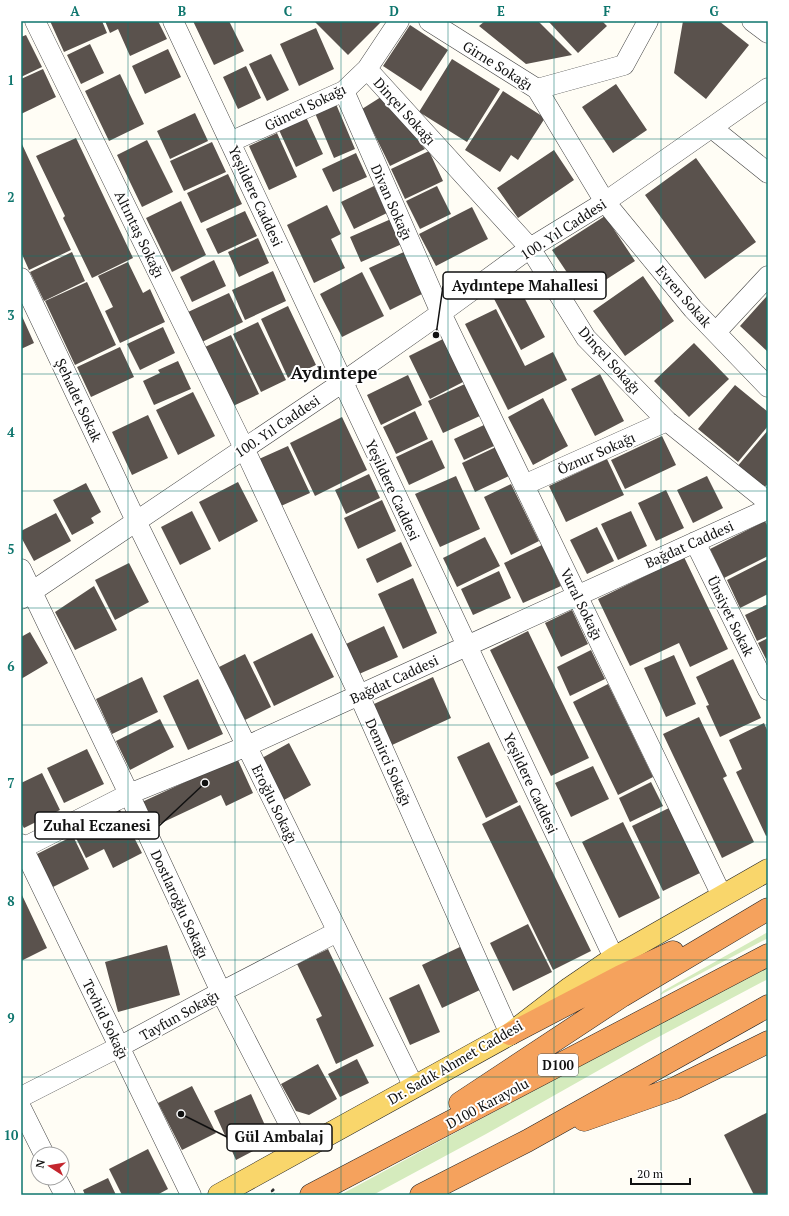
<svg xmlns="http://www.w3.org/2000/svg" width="789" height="1216" viewBox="0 0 789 1216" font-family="'PT Serif',serif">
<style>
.green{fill:#d5ebbd}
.building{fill:#5a524d}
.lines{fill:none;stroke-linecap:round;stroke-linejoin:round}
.minor-casing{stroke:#444;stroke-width:21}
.major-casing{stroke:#222;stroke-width:23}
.highway-casing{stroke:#222;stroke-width:23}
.path{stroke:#333;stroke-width:2.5;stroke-dasharray:4 2;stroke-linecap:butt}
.minor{stroke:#fff;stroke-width:20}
.major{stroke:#f9d66b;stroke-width:22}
.highway{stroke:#f5a25d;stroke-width:22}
.grid{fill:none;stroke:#0f766e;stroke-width:1;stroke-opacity:0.55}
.labels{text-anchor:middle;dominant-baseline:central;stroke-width:4;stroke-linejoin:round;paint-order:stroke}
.shield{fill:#fff;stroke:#585858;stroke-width:1}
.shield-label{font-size:13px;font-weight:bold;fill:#111}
.street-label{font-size:14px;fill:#111;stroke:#fff}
.district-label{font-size:18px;font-weight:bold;fill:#111;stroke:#fff}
.leader{fill:none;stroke:#111;stroke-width:1.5}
.callout-dot{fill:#111;stroke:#fff;stroke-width:1.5}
.callout{fill:#fff;stroke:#111;stroke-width:1.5}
.callout-label{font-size:15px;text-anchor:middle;font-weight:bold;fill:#111}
.neatline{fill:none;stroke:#0f766e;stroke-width:1.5}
.grid-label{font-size:13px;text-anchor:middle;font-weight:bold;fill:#0f766e}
</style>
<rect width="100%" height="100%" fill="#fffdf5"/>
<!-- green -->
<path class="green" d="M768 932V938L660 995 663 991Z
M768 964V979L647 1043 486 1134 373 1195H340Z"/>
<!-- building -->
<path class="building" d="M50 21H102L107 33 64 52Z
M105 21H158L167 39 130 56 118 29 110 33Z
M193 21H229L244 51 214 65Z
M314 21H382L348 55Z
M485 21H538L572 55 526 64 479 26Z
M548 21H602L607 26 578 53Z
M683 21H719L749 45 706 99 674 73Z
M410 25 448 50 421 91 383 66Z
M316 28 334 69 299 86 280 44Z
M26 35 42 67 21 77V37Z
M90 44 104 73 81 84 67 55Z
M168 49 181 77 145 94 132 66Z
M271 54 289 90 267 101 249 64Z
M452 59 500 89 467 142 419 112Z
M246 66 261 98 238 109 223 77Z
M43 69 56 97 21 114V79Z
M120 74 144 124 109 141 85 91Z
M616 84 647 130 613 153 582 107Z
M503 91 545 118 518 160 511 155 500 172 465 150Z
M381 97 400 117 425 149 390 166 362 109Z
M336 104 355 149 334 158 315 113Z
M195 113 208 141 170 159 157 131Z
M306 117 323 154 296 167 279 130Z
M277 133 297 177 269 190 249 146Z
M76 138 133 258 92 278 63 218 65 216 36 156Z
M147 140 173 192 142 207 117 155Z
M21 142 71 250 29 270 21 252Z
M212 142 226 172 184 191 170 161Z
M554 150 574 180 518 218 497 188Z
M429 151 443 181 405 199 391 169Z
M356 153 367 177 333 192 322 169Z
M696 158 756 242 705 279 645 195Z
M228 174 242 204 201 223 187 193Z
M374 186 387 213 354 229 341 202Z
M437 186 451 214 420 229 406 201Z
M181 201 206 255 172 272 146 218Z
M327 205 341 234 331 239 345 268 314 283 287 225Z
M472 207 488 239 436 266 419 234Z
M245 211 257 236 218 254 206 229Z
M605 216 635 261 582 295 552 250Z
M391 219 402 244 361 262 350 237Z
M258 238 269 263 239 277 228 252Z
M406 251 426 292 390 310 369 268Z
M72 252 85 281 44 301 30 272Z
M214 260 226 286 192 302 180 277Z
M128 262 143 293 150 289 165 322 120 343 105 311 113 307 98 276Z
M273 271 286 301 245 320 232 290Z
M362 272 384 316 342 337 320 294Z
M643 276 674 321 625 356 593 311Z
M87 282 116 345 75 365 45 301Z
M516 282 545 337 521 350 492 295Z
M229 293 243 322 202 342 188 312Z
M767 296 768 297V352L740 326Z
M288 306 316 365 288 378 261 319Z
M496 309 525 366 553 352 567 380 508 410 465 324Z
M21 314 34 343 21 349Z
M258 322 286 380 261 392 233 334Z
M163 327 175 353 140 370 127 344Z
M231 335 259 394 233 406 205 347Z
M443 339 465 381 430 399 409 356Z
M694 343 729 379 689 417 654 381Z
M120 347 134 377 91 397 77 367Z
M178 361 191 389 154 405 143 381 160 373 158 370Z
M600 374 624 421 595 436 571 389Z
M408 375 422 405 381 425 367 395Z
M467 383 482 415 443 433 428 401Z
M735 385 768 412V426L738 462 698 429Z
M193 392 215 436 178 455 156 410Z
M543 398 568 446 533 465 508 417Z
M415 411 428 439 396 454 383 427Z
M148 415 168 458 132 475 112 432Z
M342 417 367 470 315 496 290 443Z
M484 425 494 446 464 460 454 439Z
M768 430V484L763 488 736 468Z
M662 436 676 465 625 489 611 460Z
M432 440 445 468 409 485 396 457Z
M288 446 310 493 281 506 259 459Z
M498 446 511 475 475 492 462 463Z
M607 459 624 495 566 522 549 486Z
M369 474 380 498 346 514 335 490Z
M456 476 480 529 440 547 415 494Z
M707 476 723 508 693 523 677 490Z
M238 482 258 521 219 542 199 502Z
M86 483 101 512 91 518 94 523 72 535 53 500Z
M511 484 539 541 511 555 484 497Z
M666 490 684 528 656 541 638 503Z
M382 500 396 531 358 549 344 518Z
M192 511 211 549 180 565 161 527Z
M631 511 647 546 618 560 601 524Z
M56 513 71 541 34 561 21 537V531Z
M765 521 768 527V556L724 578 710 549Z
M597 527 614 561 587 574 570 540Z
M485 537 500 566 457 587 443 558Z
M401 542 412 566 377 583 366 559Z
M542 545 561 586 523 603 504 563Z
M684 557 728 649 690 667 679 643 630 666 598 599Z
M768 559V594L740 608 727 580Z
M129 563 149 602 115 620 95 580Z
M499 571 511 598 473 615 461 589Z
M413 578 437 633 403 649 378 594Z
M94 586 117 630 75 650 55 612Z
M768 604V636L757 641 745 615Z
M572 610 588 644 561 657 545 623Z
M384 626 398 657 359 674 346 644Z
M528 631 589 758 551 776 490 650Z
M30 632 48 663 21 679V637Z
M312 633 334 677 274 706 253 662Z
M768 638V663L758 643Z
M591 650 605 679 570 696 557 667Z
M245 654 271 707 245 720 219 667Z
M674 655 696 704 666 717 644 668Z
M733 659 761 718 720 737 706 706 709 705 696 677Z
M142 677 158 712 112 734 96 699Z
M433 677 451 718 392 745 374 704Z
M198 679 223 734 188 750 163 696Z
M608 684 653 777 618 795 573 702Z
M699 717 727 776 723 778 754 842 722 858 663 734Z
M160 719 174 747 130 770 116 741Z
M764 723 768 732V835L766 836 736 772 742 769 729 740Z
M489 742 518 802 486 818 457 757Z
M289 743 311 785 284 800 262 758Z
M87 749 104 784 64 803 47 768Z
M237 758 253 793 226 806 221 795 153 827 142 802Z
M593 766 609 799 571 817 555 783Z
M42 773 60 810 24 828 21 823V783Z
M651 782 663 806 630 822 619 798Z
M520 805 591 951 553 970 482 824Z
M118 806 142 853 113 868 104 849 86 858 72 830Z
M669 808 700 873 663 891 632 826Z
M623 822 660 898 619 918 582 842Z
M73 836 89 869 51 888 35 855Z
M21 893 47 948 21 961Z
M528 924 552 972 513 991 490 943Z
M167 945 180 995 118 1012 105 962Z
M462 946 482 989 442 1008 422 965Z
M328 949 374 1046 336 1064 316 1019 322 1016 297 964Z
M419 984 440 1032 410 1045 389 998Z
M357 1059 369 1083 340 1097 328 1074Z
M318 1064 337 1099 309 1115 296 1111 281 1084Z
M192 1086 216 1133 182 1150 158 1103Z
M251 1094 272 1141 236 1160 214 1111Z
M768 1112V1195H754L724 1135Z
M148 1149 168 1189 157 1195H122L109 1169Z
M108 1178 116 1195H85L83 1190Z"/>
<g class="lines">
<defs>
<path id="minor" d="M35 21 244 448 359 695 510 1034
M173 21 614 958
M429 21 537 89 605 202 693 309 768 387
M752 21 768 33
M367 69 530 248 586 338 667 421 768 502
M537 89 624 65 648 21
M344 91 441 313 722 896
M712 128 768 173
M230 142 344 91 367 69 399 21
M21 278 136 521 414 1087
M716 332 768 276
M524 485 667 421
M695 542 768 690
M21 569 129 794 221 992 302 1149
M21 599 343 382 441 313 530 248 605 202 768 88
M21 844 191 1195
M21 849 129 794 247 746 768 509
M21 1097 119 1047 221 992 337 932
M21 1108 44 1154
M56 1178 65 1195"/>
<path id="major" d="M219 1195 510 1034 570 988 614 958 768 870"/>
<path id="highway" d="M510 1034 621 976 673 952
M460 1103 622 996 768 909
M584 1120 675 1088 768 1042
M311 1195 768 955
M421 1195 527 1141 768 1006"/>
</defs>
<!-- minor casing -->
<use href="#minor" class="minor-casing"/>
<!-- major casing -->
<use href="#major" class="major-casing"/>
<!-- highway casing -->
<use href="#highway" class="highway-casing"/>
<!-- path -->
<path class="path" d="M274 1189 272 1191 274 1195"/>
<!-- minor -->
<use href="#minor" class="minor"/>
<!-- major -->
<use href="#major" class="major"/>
<!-- highway -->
<use href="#highway" class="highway"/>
</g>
<!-- grid -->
<path class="grid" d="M128 21V1195M235 21V1195M341 21V1195M448 21V1195M554 21V1195M661 21V1195M21 139H768M21 256H768M21 374H768M21 491H768M21 608H768M21 725H768M21 842H768M21 960H768M21 1077H768"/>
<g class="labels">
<!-- shield labels -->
<rect class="shield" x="538" y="1054" width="40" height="22" rx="3"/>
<g class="shield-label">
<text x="558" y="1065">D100</text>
</g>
<!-- street labels -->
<g class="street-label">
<text transform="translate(498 65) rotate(32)">Girne Sokağı</text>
<text transform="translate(305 107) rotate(-26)">Güncel Sokağı</text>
<text transform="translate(405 111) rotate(48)">Dinçel Sokağı</text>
<text transform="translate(256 196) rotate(65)">Yeşildere Caddesi</text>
<text transform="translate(392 202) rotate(66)">Divan Sokağı</text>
<text transform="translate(563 229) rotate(-33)">100. Yıl Caddesi</text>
<text transform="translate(140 234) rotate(64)">Altıntaş Sokağı</text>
<text transform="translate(684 296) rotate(49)">Evren Sokak</text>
<text transform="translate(610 360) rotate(48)">Dinçel Sokağı</text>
<text transform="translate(79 400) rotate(65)">Şehadet Sokak</text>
<text transform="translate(277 426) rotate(-34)">100. Yıl Caddesi</text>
<text transform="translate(596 453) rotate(-24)">Öznur Sokağı</text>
<text transform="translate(393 490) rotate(65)">Yeşildere Caddesi</text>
<text transform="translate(689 544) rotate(-24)">Bağdat Caddesi</text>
<text transform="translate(582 604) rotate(64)">Vural Sokağı</text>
<text transform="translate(731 616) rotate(64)">Ünsiyet Sokak</text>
<text transform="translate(394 679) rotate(-25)">Bağdat Caddesi</text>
<text transform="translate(389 762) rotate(66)">Demirci Sokağı</text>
<text transform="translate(531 783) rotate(65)">Yeşildere Caddesi</text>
<text transform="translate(275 804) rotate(64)">Eroğlu Sokağı</text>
<text transform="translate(180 904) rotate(65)">Dostlaroğlu Sokağı</text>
<text transform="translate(179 1015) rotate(-29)">Tayfun Sokağı</text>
<text transform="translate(106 1019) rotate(64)">Tevhid Sokağı</text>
<text transform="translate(455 1062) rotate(-30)">Dr. Sadık Ahmet Caddesi</text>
<text transform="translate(487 1103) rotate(-28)">D100 Karayolu</text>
</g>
<!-- district labels -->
<g class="district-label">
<text x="334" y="372">Aydıntepe</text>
</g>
</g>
<!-- callouts -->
<path class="leader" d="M436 335L443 286M205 783L159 826M181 1114L227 1137"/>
<g class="callout-dot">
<circle cx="436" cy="335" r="4"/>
<circle cx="205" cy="783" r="4"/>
<circle cx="181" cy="1114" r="4"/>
</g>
<g class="callout">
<rect x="443" y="272" width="163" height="27" rx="4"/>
<rect x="35" y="812" width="124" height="27" rx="4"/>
<rect x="227" y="1124" width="105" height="27" rx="4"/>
</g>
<g class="callout-label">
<text x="525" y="291">Aydıntepe Mahallesi</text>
<text x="97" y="831">Zuhal Eczanesi</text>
<text x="279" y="1142">Gül Ambalaj</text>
</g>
<!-- border -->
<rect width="789" height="1216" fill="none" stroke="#ffffff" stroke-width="44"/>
<!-- north arrow -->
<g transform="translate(50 1166) rotate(282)"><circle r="19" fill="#ffffff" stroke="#a0a0a0"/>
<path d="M0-3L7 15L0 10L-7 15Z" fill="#c4262e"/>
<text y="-6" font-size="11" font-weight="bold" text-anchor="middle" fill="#111111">N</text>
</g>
<!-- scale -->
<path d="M631 1178v6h59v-6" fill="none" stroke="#111111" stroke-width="2"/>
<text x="637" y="1178" font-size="12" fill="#111111" stroke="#ffffff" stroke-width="3" paint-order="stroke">20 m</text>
<rect x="22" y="22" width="745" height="1172" class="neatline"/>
<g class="grid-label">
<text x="75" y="16">A</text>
<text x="182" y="16">B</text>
<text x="288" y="16">C</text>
<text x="394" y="16">D</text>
<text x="501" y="16">E</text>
<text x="607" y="16">F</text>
<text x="714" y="16">G</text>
<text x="11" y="85">1</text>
<text x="11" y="202">2</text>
<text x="11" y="320">3</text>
<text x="11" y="437">4</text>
<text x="11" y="554">5</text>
<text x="11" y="671">6</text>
<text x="11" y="788">7</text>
<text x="11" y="906">8</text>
<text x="11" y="1023">9</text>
<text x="11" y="1140">10</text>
</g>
</svg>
